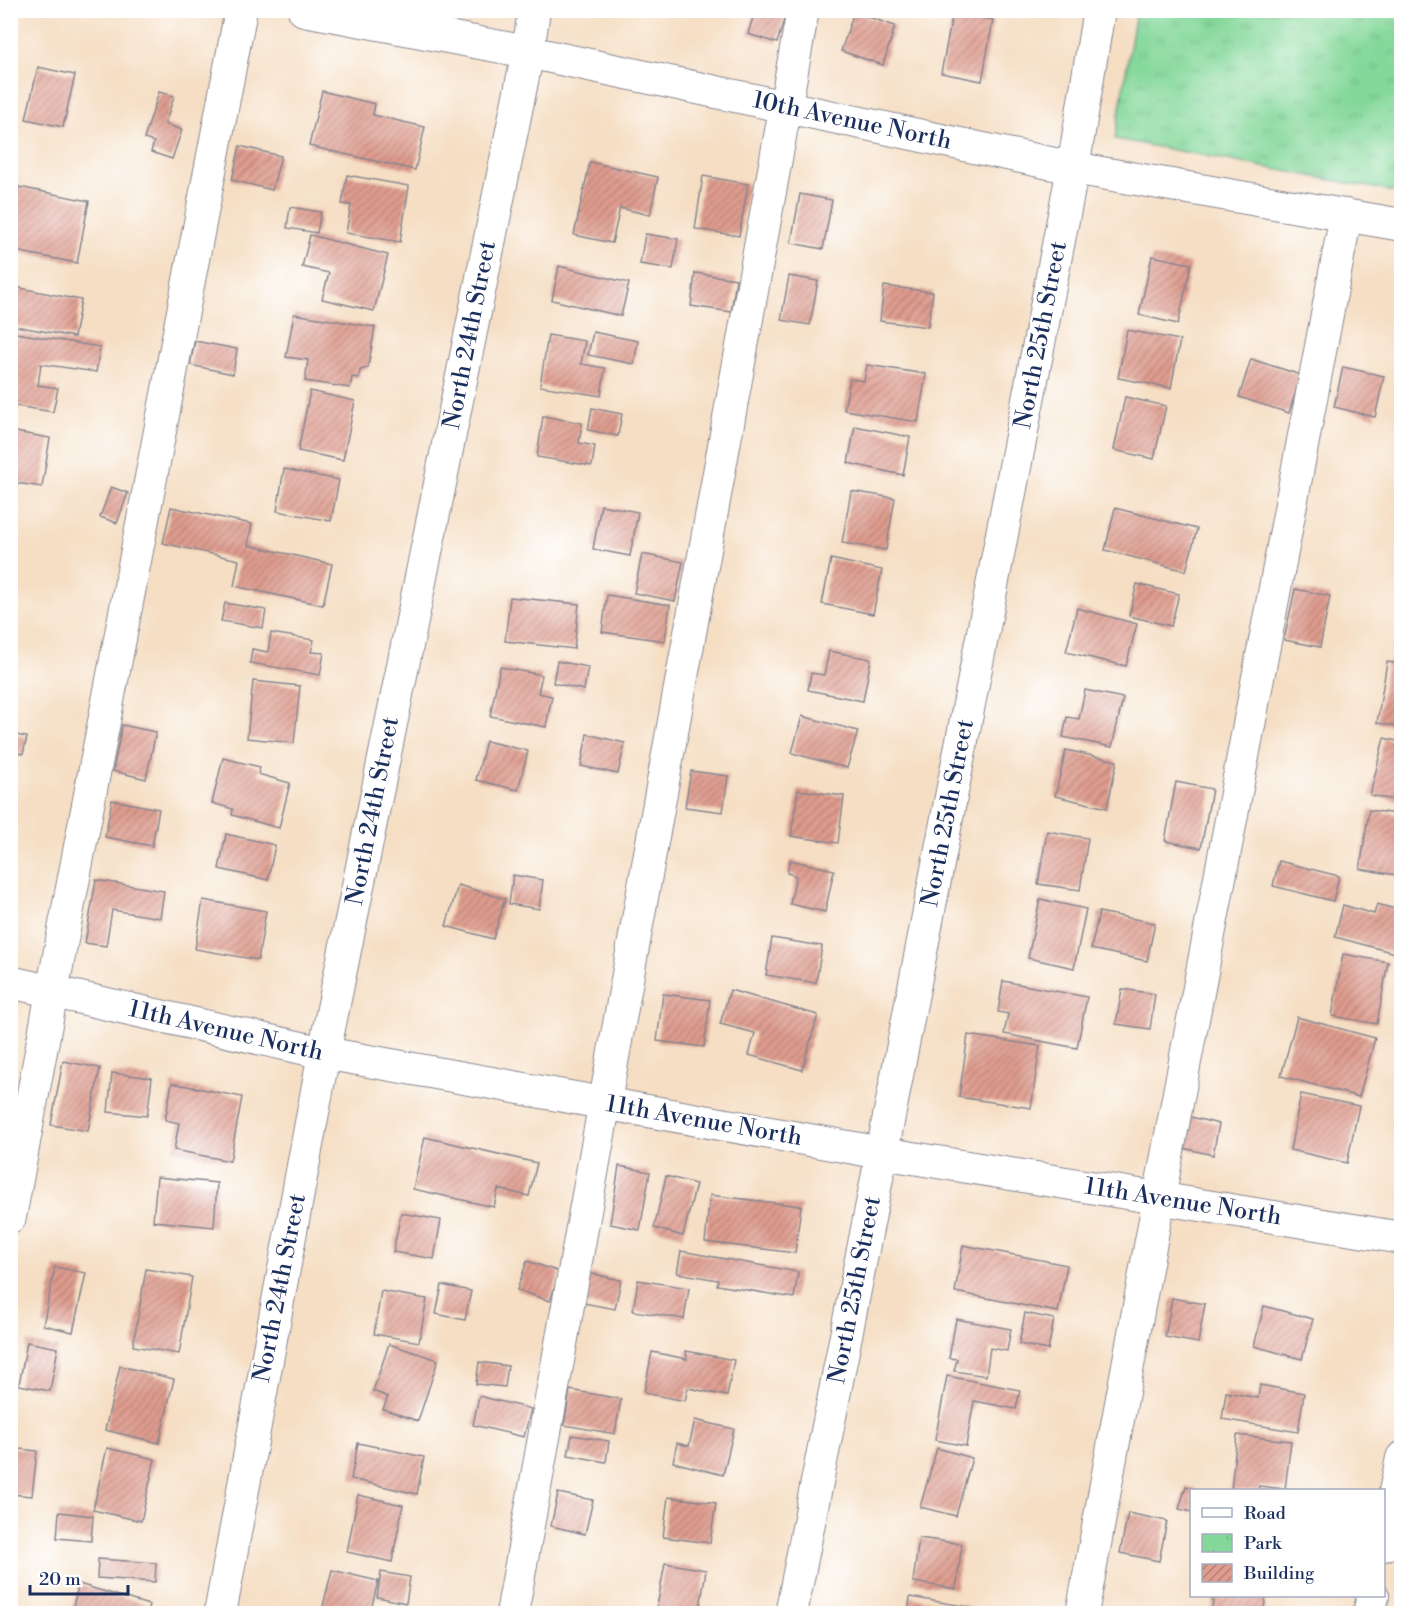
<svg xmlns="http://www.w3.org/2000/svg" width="1412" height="1624" viewBox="0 0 1412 1624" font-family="'Libre Bodoni',serif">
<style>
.park{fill:url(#park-tufts);stroke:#50847c;stroke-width:1.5}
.building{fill:url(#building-hatch)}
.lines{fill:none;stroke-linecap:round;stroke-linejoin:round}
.minor-casing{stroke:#888690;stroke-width:34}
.minor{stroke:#fff;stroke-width:32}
.labels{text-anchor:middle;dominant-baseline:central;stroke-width:5;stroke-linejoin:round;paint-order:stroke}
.street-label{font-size:24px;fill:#1b2f5e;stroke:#fff}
</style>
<defs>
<pattern id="park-tufts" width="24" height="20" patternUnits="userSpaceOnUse" patternTransform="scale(1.5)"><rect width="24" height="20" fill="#84d89a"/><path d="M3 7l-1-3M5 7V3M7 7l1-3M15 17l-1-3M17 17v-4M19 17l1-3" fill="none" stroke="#71ba87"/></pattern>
<pattern id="building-hatch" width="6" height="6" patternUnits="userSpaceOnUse" patternTransform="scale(1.5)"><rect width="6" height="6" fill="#df9c8e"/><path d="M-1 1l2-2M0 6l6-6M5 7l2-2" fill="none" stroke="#b48077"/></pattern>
</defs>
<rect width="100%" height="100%" fill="#fff"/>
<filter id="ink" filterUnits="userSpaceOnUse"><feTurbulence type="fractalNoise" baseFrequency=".0167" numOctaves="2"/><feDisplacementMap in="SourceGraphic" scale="12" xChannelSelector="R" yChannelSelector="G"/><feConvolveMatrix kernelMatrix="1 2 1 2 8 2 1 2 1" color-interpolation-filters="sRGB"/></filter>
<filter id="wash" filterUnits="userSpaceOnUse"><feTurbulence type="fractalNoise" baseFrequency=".008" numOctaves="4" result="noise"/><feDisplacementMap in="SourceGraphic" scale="24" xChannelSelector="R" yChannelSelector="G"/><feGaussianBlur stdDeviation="1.35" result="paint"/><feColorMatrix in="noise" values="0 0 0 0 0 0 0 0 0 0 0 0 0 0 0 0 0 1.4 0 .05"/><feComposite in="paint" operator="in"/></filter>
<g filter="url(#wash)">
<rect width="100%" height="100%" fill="#f5dec3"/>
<!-- park -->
<path class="park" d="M1136 11H1401V193L1115 139Z"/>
<g id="blocks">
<!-- building -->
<path class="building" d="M755 10H787L777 43 748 34Z
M854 12 895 26 883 65 841 51Z
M953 12 993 20 982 81 941 73Z
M38 67 75 75 63 127 26 119Z
M322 91 375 104 373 115 425 127 415 170 309 146Z
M159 92 174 96 165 124 182 130 172 159 151 152 154 142 144 139Z
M240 146 281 156 272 190 232 180Z
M590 162 658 177 650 215 620 208 612 243 574 235Z
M347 175 409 186 400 242 346 233 351 205 342 204Z
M703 176 748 184 739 236 695 229Z
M19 187 89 201 77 263 10 250V233Z
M800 194 832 200 823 249 791 243Z
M290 207 321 212 317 233 287 228Z
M645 234 678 239 673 269 640 264Z
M310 235 388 255 374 311 322 299 329 273 302 267Z
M1152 256 1191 264 1178 324 1139 315Z
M559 266 629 283 621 316 552 300Z
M695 273 736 279 731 312 691 306Z
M789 276 818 281 810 325 781 320Z
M884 286 933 292 928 327 880 321Z
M15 287 81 300 74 337 10 325V312Z
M294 314 375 327 368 368 360 370 359 378 352 377 350 388 305 381 308 360 286 357Z
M1127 330 1180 340 1171 388 1118 378Z
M10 332 100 347 96 372 41 364 38 385 58 388 53 412 10 405Z
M593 332 638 341 634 364 588 355Z
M548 335 585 341 581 364 605 368 601 396 540 386Z
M195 341 237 349 233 374 190 365Z
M1251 359 1301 375 1289 413 1239 397Z
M867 365 926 374 918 422 844 410 850 379 864 381Z
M1343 367 1384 376 1375 417 1334 407Z
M310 391 355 401 343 460 298 451Z
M1125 397 1166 406 1154 459 1114 450Z
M592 408 622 414 618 436 588 430Z
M543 416 582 423 579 443 595 446 592 466 537 457Z
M855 426 910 437 903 475 848 463Z
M10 431 50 438 42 487 10 482Z
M284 469 339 480 331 521 277 511Z
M111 487 128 493 117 523 100 517Z
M851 491 895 498 886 550 842 543Z
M601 505 638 512 630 556 593 549Z
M171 507 252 524 248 545 332 564 323 605 234 586 239 560 163 543Z
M1115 508 1197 529 1186 571 1105 550Z
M642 554 683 562 675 601 634 593Z
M831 559 882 570 873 614 822 604Z
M1137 584 1179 594 1171 626 1129 616Z
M1295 589 1330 596 1320 647 1284 640Z
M607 595 670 605 665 641 602 632Z
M510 597 579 604 574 649 505 641Z
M225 603 266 610 263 628 221 621Z
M1077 608 1137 624 1126 666 1066 652Z
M1400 618H1402V647L1395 645Z
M271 633 314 640 311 652 324 653 320 675 250 663 252 649 268 652Z
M829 651 871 659 863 701 808 690 811 673 824 675Z
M557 661 588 667 584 690 553 683Z
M1387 662 1402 664V727L1377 723Z
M500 667 542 675 538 693 552 696 546 727 490 716Z
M253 681 300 686 294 743 247 738Z
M1085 690 1123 698 1112 747 1063 737 1067 717 1079 719Z
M802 716 858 731 847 768 792 753Z
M122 725 156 732 146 779 113 771Z
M10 734 27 737 23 754 10 751Z
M587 734 625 743 618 774 581 766Z
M1384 738 1402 742V802L1370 795Z
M486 741 528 751 518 790 476 780Z
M1066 750 1117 761 1107 808 1055 796Z
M223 758 260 767 258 774 290 783 279 828 232 815 233 809 212 803Z
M691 771 728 776 723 812 685 807Z
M1176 782 1212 789 1201 848 1165 841Z
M798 790 844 796 838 843 791 836Z
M112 800 159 809 152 846 105 837Z
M1369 810 1402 815V876L1360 869Z
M1047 831 1088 838 1080 890 1038 884Z
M226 834 275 845 268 880 219 869Z
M790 860 834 870 825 912 790 904 796 876 787 873Z
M1279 861 1339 876 1333 901 1273 886Z
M513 875 543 880 539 909 509 904Z
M96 880 164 891 160 918 112 910 106 946 85 943Z
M458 885 505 899 493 939 446 926Z
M1040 899 1086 909 1074 968 1028 958Z
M203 900 266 911 258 960 195 949Z
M1377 904 1402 911V955L1335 937 1343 905 1374 914Z
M1099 912 1155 923 1147 961 1091 949Z
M772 938 822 946 816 983 766 975Z
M1343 954 1388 962 1377 1024 1332 1016Z
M1003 981 1087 997 1077 1048 1004 1034 1008 1014 998 1012Z
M1122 989 1155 994 1150 1029 1116 1024Z
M730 990 818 1015 802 1070 749 1055 755 1033 720 1024Z
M663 994 710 1000 704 1047 657 1041Z
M1297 1017 1375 1038 1359 1097 1281 1076Z
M968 1035 1040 1046 1031 1108 959 1097Z
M63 1061 100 1068 88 1131 51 1125Z
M112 1073 152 1078 147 1116 108 1112Z
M172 1083 242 1097 230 1161 174 1150 179 1123 165 1120Z
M1301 1094 1359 1106 1347 1163 1290 1150Z
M1191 1117 1219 1124 1213 1155 1183 1148Z
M425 1137 537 1163 529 1196 498 1189 494 1207 413 1189Z
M619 1166 650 1172 640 1230 610 1224Z
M666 1176 696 1184 683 1236 654 1228Z
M157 1177 217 1183 214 1227 153 1221Z
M710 1195 801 1206 795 1253 705 1242Z
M401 1213 441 1220 434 1259 393 1252Z
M963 1245 1067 1265 1058 1312 955 1292Z
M681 1251 798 1272 794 1298 717 1285 718 1280 677 1273Z
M527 1261 560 1272 550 1301 517 1290Z
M55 1267 86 1273 73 1332 43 1325Z
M146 1269 192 1277 179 1354 133 1346Z
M589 1273 621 1280 615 1309 583 1303Z
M638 1280 689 1288 684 1319 633 1311Z
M442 1285 471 1291 465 1320 436 1314Z
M381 1291 427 1299 419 1342 374 1334Z
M1172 1298 1205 1304 1198 1343 1165 1337Z
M1264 1306 1313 1319 1302 1359 1254 1346Z
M1025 1313 1054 1319 1048 1350 1019 1344Z
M956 1319 1011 1329 1007 1351 990 1348 986 1376 954 1371 957 1359 949 1358Z
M27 1342 58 1348 50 1391 19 1385Z
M389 1344 438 1360 418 1421 383 1409 388 1397 373 1391Z
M686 1351 734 1360 727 1396 688 1388 685 1401 644 1393 652 1352 687 1359Z
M479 1362 508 1366 505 1387 476 1384Z
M120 1366 174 1379 159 1443 105 1430Z
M947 1376 1020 1390 1016 1409 974 1401 966 1446 935 1440Z
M1260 1385 1304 1393 1298 1432 1222 1419 1226 1392 1258 1398Z
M570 1390 621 1399 615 1434 564 1425Z
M479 1396 531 1409 524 1437 473 1425Z
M695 1420 734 1429 723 1475 673 1462 677 1443 689 1446Z
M572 1435 609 1441 606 1462 568 1455Z
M1237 1435 1291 1441 1285 1489 1259 1486 1258 1490H1231Z
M358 1443 424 1457 417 1494 351 1479Z
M10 1448 37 1451 32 1496 10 1494Z
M107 1448 155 1459 141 1521 93 1510Z
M937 1448 972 1458 956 1516 920 1507Z
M1186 1486 1198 1490H1192V1512L1179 1509Z
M558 1493 593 1500 585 1534 551 1526Z
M358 1495 403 1505 392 1562 347 1552Z
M668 1497 716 1503 710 1543 663 1537Z
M59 1512 93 1516 91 1541 57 1538Z
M1128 1513 1167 1521 1159 1561 1120 1553Z
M919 1538 962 1544 956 1589 913 1582Z
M98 1559 156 1563 155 1582 97 1578Z
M665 1563 706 1570 699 1614H667L656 1612Z
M332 1570 378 1581 370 1614H321Z
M381 1572 410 1577 406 1603 377 1597Z
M79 1584 149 1605 147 1614 71 1613Z
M1214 1596H1266L1263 1614H1211Z
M910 1597 970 1607 969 1614H908Z"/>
</g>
</g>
<g filter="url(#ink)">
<use href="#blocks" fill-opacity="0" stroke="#888690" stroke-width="1.5"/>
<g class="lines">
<defs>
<path id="minor" d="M304 10 528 52 1073 168 1402 225
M10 982 324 1053 882 1153 1402 1238
M10 1217 52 992 241 10
M1384 1545 1402 1458
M220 1614 324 1053 528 52 534 10
M512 1614 803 10
M791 1614 882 1153 1073 168 1099 10
M1082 1614 1159 1198 1346 215
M1369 1614 1373 1596"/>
</defs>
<!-- minor casing -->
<use href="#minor" class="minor-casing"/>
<!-- minor -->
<use href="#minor" class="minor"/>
</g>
</g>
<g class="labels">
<!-- street labels -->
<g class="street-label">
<text transform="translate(852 121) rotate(12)">10th Avenue North</text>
<text transform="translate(470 335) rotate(-79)">North 24th Street</text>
<text transform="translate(1041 335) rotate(-79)">North 25th Street</text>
<text transform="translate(373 811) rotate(-79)">North 24th Street</text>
<text transform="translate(948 813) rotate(-79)">North 25th Street</text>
<text transform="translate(226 1031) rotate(13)">11th Avenue North</text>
<text transform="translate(704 1121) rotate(10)">11th Avenue North</text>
<text transform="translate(1183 1202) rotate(9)">11th Avenue North</text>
<text transform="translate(280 1288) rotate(-79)">North 24th Street</text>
<text transform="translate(855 1290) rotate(-79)">North 25th Street</text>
</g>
</g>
<!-- margin -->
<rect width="1412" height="1624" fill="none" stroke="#fff" stroke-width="36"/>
<!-- legend -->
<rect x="1190" y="1489" width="195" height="108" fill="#ffffff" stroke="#a4acbf" stroke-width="1.5"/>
<rect x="1202" y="1508" width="30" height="9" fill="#ffffff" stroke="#a4acbf" stroke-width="1.5"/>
<text x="1244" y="1519" font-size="18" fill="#1b2f5e">Road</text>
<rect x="1202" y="1534" width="30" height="18" fill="url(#park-tufts)" stroke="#a4acbf" stroke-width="1.5"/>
<text x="1244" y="1549" font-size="18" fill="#1b2f5e">Park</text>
<rect x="1202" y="1564" width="30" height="18" fill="url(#building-hatch)" stroke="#a4acbf" stroke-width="1.5"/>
<text x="1244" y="1579" font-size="18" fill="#1b2f5e">Building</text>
<!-- scale -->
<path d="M30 1585v9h98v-9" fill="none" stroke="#1b2f5e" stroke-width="3"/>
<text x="39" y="1585" font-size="18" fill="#1b2f5e" stroke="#ffffff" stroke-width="4.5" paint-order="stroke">20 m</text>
</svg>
